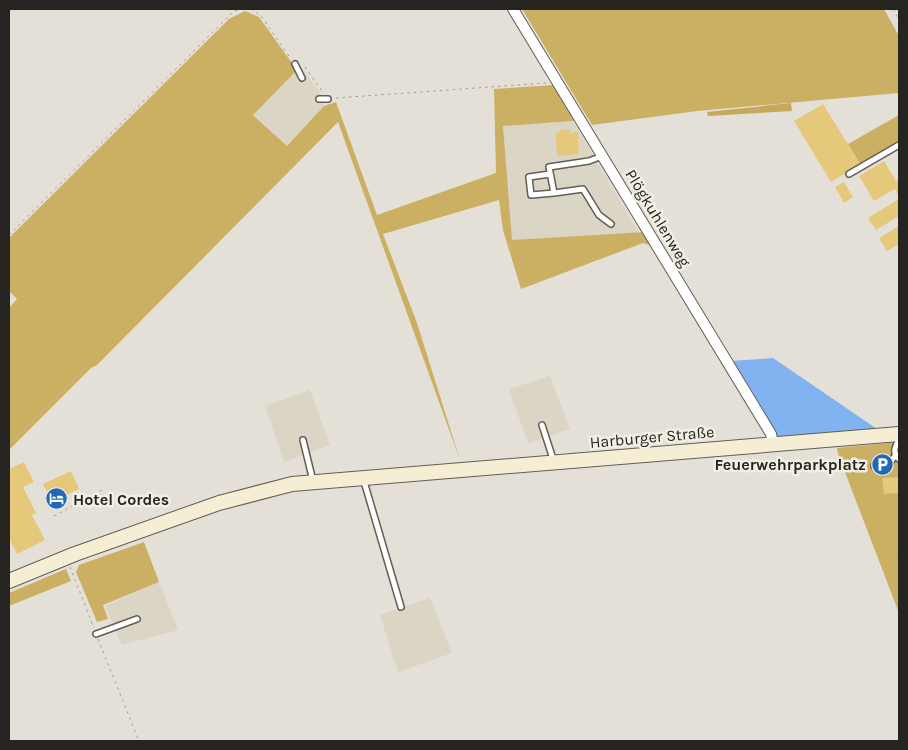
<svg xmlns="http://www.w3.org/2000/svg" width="908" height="750" viewBox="0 0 908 750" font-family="Karla,sans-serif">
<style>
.built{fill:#dbd5c5}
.green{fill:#cbaf63}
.forest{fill:#c6a95b}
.water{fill:#82b3f1}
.building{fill:#e5c879}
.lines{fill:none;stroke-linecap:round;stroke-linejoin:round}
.lane-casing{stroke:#625e56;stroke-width:8}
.street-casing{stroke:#625e56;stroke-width:12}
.secondary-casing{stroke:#625e56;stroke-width:16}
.path{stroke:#9f9c95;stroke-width:1;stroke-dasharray:2.5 4;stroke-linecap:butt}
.lane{stroke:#fff;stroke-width:5}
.street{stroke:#fff;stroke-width:10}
.secondary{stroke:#f6edd5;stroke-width:14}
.labels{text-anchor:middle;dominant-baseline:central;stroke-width:5;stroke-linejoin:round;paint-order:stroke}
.street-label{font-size:16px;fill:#252420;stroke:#f1eee4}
.poi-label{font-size:16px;font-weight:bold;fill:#252420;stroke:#f1eee4;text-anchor:end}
</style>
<rect width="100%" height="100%" fill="#e4e0d7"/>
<!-- built -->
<path class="built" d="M303 69 322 96 324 106 287 146 253 114 297 70Z
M573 121 639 233 512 241 503 126Z
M550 376 570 429 528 443 509 389Z
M310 390 330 445 284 462 265 406Z
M159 582 178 630 122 645 105 606Z
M430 598 452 653 398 672 380 615Z"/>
<!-- green -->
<path class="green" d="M522 9H884L899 36V93L697 111 592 125Z
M245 11 259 17 297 70 253 115 287 146 324 106 336 102 377 215 496 173 494 89 554 85 576 118 573 121 503 126 512 240 645 232 653 246 643 243 521 289 503 230 499 200 383 234 417 323 460 460 338 122 97 365 91 368 9 450V308L17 299 9 291V238L229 19Z
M899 115V141L860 164 848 144Z
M899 442V613L838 454 837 448Z
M144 542 159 582 103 605 108 619 97 622 76 572 79 565Z
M66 569 71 581 9 606V593Z"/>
<!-- forest -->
<path class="forest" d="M791 103 792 111 708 116 707 112Z"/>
<!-- water -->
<path class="water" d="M773 358 880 431 777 439 730 361Z"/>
<!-- building -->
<path class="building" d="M823 104 860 164 831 182 794 121Z
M570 129V133L578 132 579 154 557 156 556 133 560 132V130Z
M884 161 896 181 899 179V197L895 189 874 201 859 176Z
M844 182 853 197 844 203 835 187Z
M899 199V216L876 230 868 218Z
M899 226V244L887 251 879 238Z
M24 462 34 482 23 487 36 513 32 515 45 540 17 554 9 538V469Z
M71 471 79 489 52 502 43 484Z
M899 477V493L884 494 882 478Z"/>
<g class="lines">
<defs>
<path id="lane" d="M295 64 302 78
M319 99H328
M602 156 589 161 549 167 554 193 583 189 599 215 611 224
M550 174 529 177 531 195 554 193
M849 174 899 145
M542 425 554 462
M899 439C895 447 892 453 899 459
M303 440 313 481
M874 466 888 465 895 456
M363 478 401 607
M96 634 137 619"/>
<path id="street" d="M513 9 771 434 773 444"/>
<path id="secondary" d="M9 581 75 554 219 503 292 484 899 434"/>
</defs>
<!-- lane casing -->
<use href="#lane" class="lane-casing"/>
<!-- street casing -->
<use href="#street" class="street-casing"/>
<!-- secondary casing -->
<use href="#secondary" class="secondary-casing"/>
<!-- path -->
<path class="path" d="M251 9 261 16 291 59
M893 9 899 19
M305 67 323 92
M336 98 546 83
M9 235 234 11 242 9
M54 516 104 489
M897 555 899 552
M70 567 94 628
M98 639 139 741"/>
<!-- lane -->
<use href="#lane" class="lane"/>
<!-- street -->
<use href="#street" class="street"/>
<!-- secondary -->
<use href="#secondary" class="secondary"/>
</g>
<!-- icons -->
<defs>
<symbol id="parking-disc" viewBox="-11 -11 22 22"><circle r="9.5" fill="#2168b8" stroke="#f1eee4"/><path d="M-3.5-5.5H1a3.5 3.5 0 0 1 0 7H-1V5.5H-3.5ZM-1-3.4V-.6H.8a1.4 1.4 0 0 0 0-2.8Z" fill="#fff"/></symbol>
<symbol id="hotel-disc" viewBox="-11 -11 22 22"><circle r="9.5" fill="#2168b8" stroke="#f1eee4"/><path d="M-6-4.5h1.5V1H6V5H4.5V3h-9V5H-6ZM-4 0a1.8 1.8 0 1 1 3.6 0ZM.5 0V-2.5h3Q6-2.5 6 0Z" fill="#fff"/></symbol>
</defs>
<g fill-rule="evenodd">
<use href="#parking-disc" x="870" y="452" width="25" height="25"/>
<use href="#hotel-disc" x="44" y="486" width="25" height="25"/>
</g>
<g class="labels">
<!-- street labels -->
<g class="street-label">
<text transform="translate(658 218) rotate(59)">Plögkuhlenweg</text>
<text transform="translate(652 437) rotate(-5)">Harburger Straße</text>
</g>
<!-- poi labels -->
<g class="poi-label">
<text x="866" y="464">Feuerwehrparkplatz</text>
<text x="73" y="499" text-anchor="start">Hotel Cordes</text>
</g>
</g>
<!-- border -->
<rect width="908" height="750" fill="none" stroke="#252420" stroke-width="20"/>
</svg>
